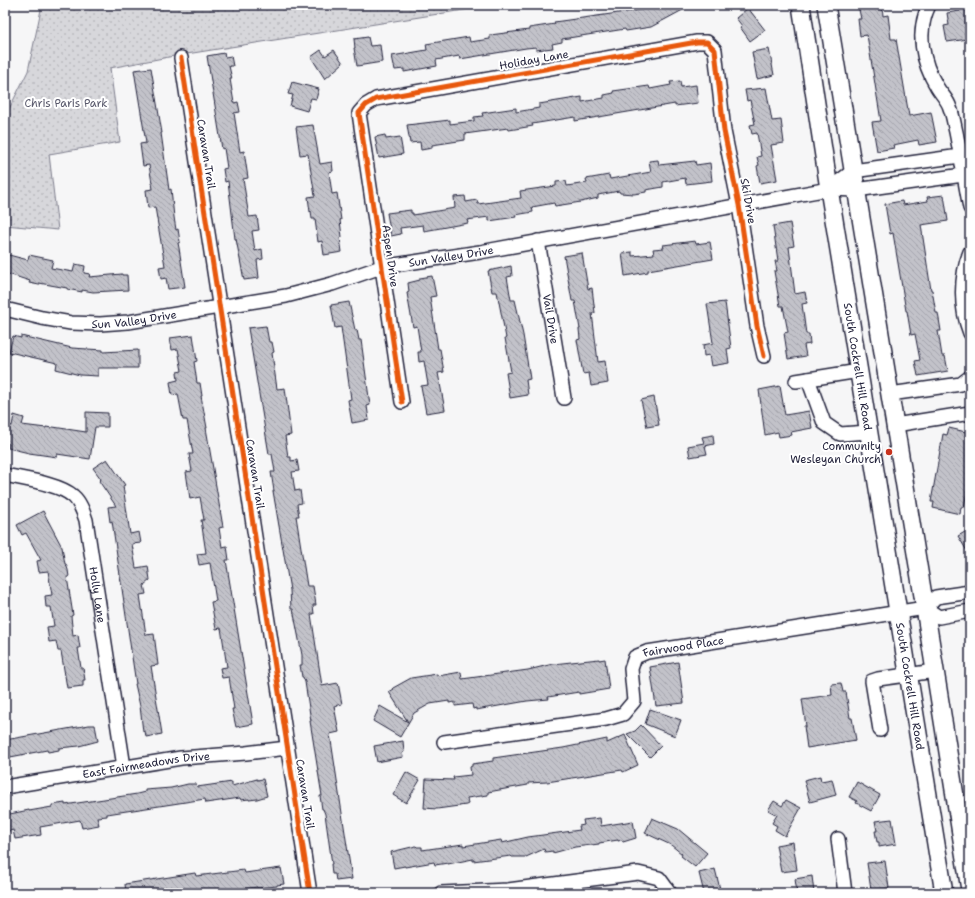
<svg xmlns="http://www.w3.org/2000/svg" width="975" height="898" viewBox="0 0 975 898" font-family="'Shantell Sans',sans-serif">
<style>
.park{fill:url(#park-dots);stroke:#7c7c8b}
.building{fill:url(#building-back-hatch);stroke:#22223b}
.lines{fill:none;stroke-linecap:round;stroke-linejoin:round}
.minor-casing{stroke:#22223b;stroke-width:16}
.major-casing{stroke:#22223b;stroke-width:20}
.minor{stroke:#fff;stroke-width:13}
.major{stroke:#fff;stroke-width:17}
.cycleway-casing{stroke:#fff;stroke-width:8}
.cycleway{stroke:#e8590c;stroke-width:5}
.poi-dot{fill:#c8321e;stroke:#fff;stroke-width:1.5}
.labels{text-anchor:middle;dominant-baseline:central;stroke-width:4;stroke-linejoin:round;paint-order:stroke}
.street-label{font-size:11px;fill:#22223b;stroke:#fff}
.park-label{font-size:11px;fill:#58586b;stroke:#fff}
.poi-label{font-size:11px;fill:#22223b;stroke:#fff;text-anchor:end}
</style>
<defs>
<pattern id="park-dots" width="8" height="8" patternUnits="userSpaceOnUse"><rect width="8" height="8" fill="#d7d7db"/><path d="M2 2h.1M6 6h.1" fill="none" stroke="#b8b8bd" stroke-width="1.8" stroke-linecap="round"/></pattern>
<pattern id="building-back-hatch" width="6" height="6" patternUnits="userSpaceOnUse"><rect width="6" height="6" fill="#c2c2c9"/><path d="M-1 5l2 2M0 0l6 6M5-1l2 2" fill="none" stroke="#a6a6ae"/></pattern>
</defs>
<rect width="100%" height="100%" fill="#f6f6f7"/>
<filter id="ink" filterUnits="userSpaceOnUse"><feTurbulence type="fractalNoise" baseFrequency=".025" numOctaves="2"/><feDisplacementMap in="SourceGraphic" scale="8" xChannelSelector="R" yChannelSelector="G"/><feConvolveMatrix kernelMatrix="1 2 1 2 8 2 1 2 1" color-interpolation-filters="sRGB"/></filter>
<g filter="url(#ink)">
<!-- park -->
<path class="park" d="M42 5H495L174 56 110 68 120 142 49 154 58 230 5 225V130L9 109 28 71Z"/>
<!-- building -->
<path class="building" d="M655 5H692L651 27 626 31 625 29 562 39V42L552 44 553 48 536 50V47L526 48 460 59 459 56 436 60 437 66 404 72V69L395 70 392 56 427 50 426 44 469 37 470 42 490 39V35L529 30V28L555 24 554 22 647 9Z
M858 5H882L883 16 888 15 891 39H896L909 116 931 112 937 142 919 145 918 140 893 145 894 148 877 151 872 122 881 121 867 35 860 36 858 19H861Z
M959 5H970V20H966L968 39 947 42 944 26 949 25 947 13 960 11Z
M748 8 765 30 750 41 740 27 742 26 736 18Z
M368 37 370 46 380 45 382 62 357 66 354 48H355L354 39Z
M769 49 774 75 757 79 752 52Z
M321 50 325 56 334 50 343 63 325 79 311 57Z
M224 53 225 57 231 56 233 66H229L232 79H230L234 103 238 102 240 112 234 113 240 152 244 151 248 178 243 179 249 217 257 216 259 230 252 231 255 251 262 249 263 259 257 260 259 278 244 280 236 239H235L228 181 225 182 223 169 227 168 224 148 222 149 207 56Z
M151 68 162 133H161L169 190 171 189 174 217 176 230 178 229 180 242 178 243 179 248 185 287 168 289 166 278 161 279 159 267 165 266 155 207 148 208 146 190 153 189 149 165 143 166 140 144 146 143 134 70Z
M680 81 681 87 696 85 698 103 675 106V104L575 121V117L532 124 533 126 509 130 508 128 465 134V140L432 145V148L421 150 420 142 410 143 407 125 450 120V124L474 121V117L483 116 482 113 516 108V112L539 108V104L582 97V102L604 98V95L614 93 613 91 649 86 650 89 671 85 670 82Z
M292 82 319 89 316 99 311 98 307 111 290 106 293 95 288 94Z
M766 88 772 121 781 120 784 143 771 145 777 180 760 183 757 166 759 165 757 157 761 156 757 133 752 134 750 125 755 124 750 100 747 101 745 90Z
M313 125 320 164 332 162 333 171 329 172 332 194 337 193 341 220H340L342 237 340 238 342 252 324 255 322 241 318 242 315 219H312L311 211 310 212 308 197 315 196 308 154 300 155 296 127Z
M385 135 386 139 400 137 403 154 379 158 375 137Z
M658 160 659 165 695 161 696 165 710 163 712 181 686 184 685 178 663 182V187L646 190V192L634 194 620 193 619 191 598 195V198L581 202 555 206 554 203 532 207 533 212 515 215 516 217 489 221V217L467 220 468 223 424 231 423 225 400 228 401 234 391 236 387 213 411 210V213H413V215L455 208 454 197 465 196 466 202 477 200 478 204 521 198 520 191 556 186V182L566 181 567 186 587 183 586 179 609 175 610 179 651 172 649 161Z
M944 195 948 221 921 225 931 290H932L936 313H938L941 331H938L942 356H945L948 371 918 376 915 361 920 360 915 334 911 335 907 311H906L893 233 890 234 885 204 902 201 903 205 928 201 927 197Z
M790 223 794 246 789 247 795 294 805 292 807 303 802 304 806 334H809L810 344 804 345 806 356 788 359 784 333 788 332 783 306H780L774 271H777L775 261H778L773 226Z
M695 241 696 244 710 242 713 259 648 270V272L625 276 622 253 632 252V256L654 254 653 249 664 248 663 245Z
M582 253 588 289 592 288 595 313H592L598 362 605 361 608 383 591 386 589 373 583 374 577 340 580 339 579 329H580L575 301H572L564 256Z
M5 254 28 260 29 255 53 260 51 268 73 272 75 264 85 266 84 273 90 274 89 277 122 274V275H127L128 290 93 292 82 290V292L67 289V288L39 283V285L29 283 30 281 5 273Z
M511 266 512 276 507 277 511 300H515L523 335 530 379 526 380 528 395 510 398 506 373 511 372 505 338H506L497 292H492L488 271Z
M432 276 436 296 430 297 438 349H440L444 372 438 373 445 410 426 413 421 386 428 385 424 361 419 362 418 352H421L417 326 413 327 407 293 409 292 408 283 420 280V278Z
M349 302 355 330H357L359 340H361L370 405 367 406 369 420 352 423 348 400 351 399 341 327 335 328 331 305Z
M725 302 731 348 727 349 729 363 711 366 709 355 704 356 703 345 713 343 707 304Z
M266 326 269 342H272L274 352 272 353 277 389 285 388 291 435 285 436 288 457H291V461L297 460 299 471 292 472 295 491 300 490 302 503 297 504 299 516H296L307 586H313L316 605H313L314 614H311L322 686 338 683 342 704 334 706 339 732 330 734 352 879 336 881 335 874H332L331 864H332L325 814 323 809H322L320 796H322L310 721H311L305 682 303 677H302L300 665H302V655L293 609H291L290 590 273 491H274L271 472H275L272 454H269L248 328Z
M193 335 197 361 194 362 197 383H200L202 396H201L207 428H206L223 527 219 528 222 547 227 546 229 560H226L253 724 236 727 232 709H234L229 677 222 678 220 668 227 667 221 628 216 629 211 602 216 601 210 563 199 565 197 554 206 553 201 520H204L200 497 190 499 186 472 192 471 189 454H193L187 420H183L178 394 172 395 170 382 178 380 177 372 182 371 178 349 172 350 170 338Z
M13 336 21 338V336L72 348 103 350V352L138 350V368H98V376L80 375 56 369 57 363 9 352Z
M780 386 785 415 809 411 812 428 791 432 792 435 779 437 778 432 765 435 759 390Z
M654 397 659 425 647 427 641 400Z
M86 412 108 413V427H95L90 459 57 454V457L29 453 8 448 9 444 5 443V424L12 426 14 415 24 418 22 425 46 428V427L52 428 53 427 86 432Z
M949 428 970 433V477L964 507H961L960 514 933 508 934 502H931L943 434 947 435Z
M713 435 714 444 705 446 707 454 690 457 688 446 704 443 702 437Z
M107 459 125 485 123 486 130 534 139 532 141 543 132 544 136 568 148 566 150 580 144 585 146 594 140 595 146 635 154 634 158 665 151 666 162 734 146 737 145 731 143 732 140 706 135 684H136L112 521 110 522 108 507 116 506 99 481 101 479 93 468Z
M43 511 62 547 65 564H66L68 570 69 577H67L73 615 71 616 73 636 78 635 80 648H78L81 668H83L85 680H83V686L67 688 61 651H58L56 641 49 642 47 627 54 626 51 607H46L45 596 52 595 48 571 39 572 37 561 41 560 26 533 22 535 17 525Z
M970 529V556L958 536Z
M599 659V660L605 659 609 689 579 694V692L548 697 549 699 527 701 476 710V708L473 709 472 704 455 706V702L449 703V701L430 704 414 713 400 737 373 721 380 706 408 722 389 692 394 689 393 688 411 678 437 674 438 676 461 672 462 679 528 670 553 664Z
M678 662 684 703 656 706 650 667Z
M841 683 843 692H846L850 718H852L856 740 807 748 804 726H806L802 699 832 695 831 684Z
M650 709 681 720 675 736 645 724Z
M89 725H95L98 741 79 746 59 748V750L48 752 47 750 5 758V740Z
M641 725 661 746 650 757 627 734 635 731Z
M625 735 638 765 623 772 622 770 547 782 528 783V785L488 792V795L467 798 468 804 466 805 437 809 424 808 426 779 454 780 453 777 471 775 470 767 472 766V764L493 761V758L563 748 607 739V743Z
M403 741 404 752 402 753 403 757 377 762 374 746Z
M406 772 420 780 406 803 393 795Z
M820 776 821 781 832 779 836 795 810 802 804 780Z
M257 779V780L263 779 267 796 257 799 249 800V799L241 800 240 798 206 803 205 799 107 814V816L97 817 99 825 82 828 80 820 40 827 41 835 15 839 13 830 5 832V815L29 810V811L52 807V805L65 803V805L71 804 137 794 145 792V790L171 788 188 784H196L197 787 232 782V786Z
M857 782 880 795 871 811 856 803 857 801 849 797Z
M786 800 801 808 785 836 775 830 777 826 772 823 777 815 768 810 774 801 782 806Z
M600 818 601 826 633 821 636 838 623 842 622 840 618 841V840L599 843V844L575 847 553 853V851L545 852 544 849 526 857H512L511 856 473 861V859L448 864V863L435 865 434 862 405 867V866L394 868 391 852 416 846 417 847H422V850L463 844V846L501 840 502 843 528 837 580 830 579 826 584 825 583 820Z
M652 818 678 829 707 853 695 867 681 856 682 854 671 845 645 833Z
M892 819 896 844 879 847V842H877L875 831H877L875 821Z
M793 842 797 870 781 872 776 845Z
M885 861 889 888 871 890 867 863Z
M281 868 284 884 277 885V886L257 888V887L228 892 227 889 220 890V889L201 893H126L125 884 195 873 196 876 244 870 245 873Z
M715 869 721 893H704L699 873Z
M812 876 814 893H797L795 879Z"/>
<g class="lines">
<defs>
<g id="minor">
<path d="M929 5C916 32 922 62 937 87 941 94 948 100 950 108 953 115 954 124 956 132 961 157 965 182 970 208"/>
<path d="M181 58 310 893"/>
<path d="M829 189 853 171 960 156"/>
<path id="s1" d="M538 241 564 398"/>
<path d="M970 252C960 277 960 308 970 333"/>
<path id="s2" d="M5 309 42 318 71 323 100 324 128 322 286 296 332 284 381 267 480 252 829 189 856 190 963 175"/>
<path d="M808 379 824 423 840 434 869 432"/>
<path d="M796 381 859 371"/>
<path d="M890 394 961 384 970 377"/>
<path d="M402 402 359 113 366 105 376 99 697 42H707L715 50 724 131 739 205 757 326 764 356"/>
<path d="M895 425 970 413"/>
<path id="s3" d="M5 475C23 479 60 484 73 496 80 502 83 511 86 520L124 767"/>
<path d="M925 608 936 597 970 592"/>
<path d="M925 608 939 617 970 611"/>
<path d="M880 730 872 681 878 679 935 671"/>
<path id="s4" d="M444 742 606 719 623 714 634 701 631 669 635 657 647 652 925 608"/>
<path id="s5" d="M5 787 181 758 246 753 287 748"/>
<path d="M838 839 845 893"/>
<path d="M441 893 508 890 638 873 659 878 670 893"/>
</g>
<g id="major">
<path id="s6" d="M801 5 829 189 944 893"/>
<path d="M826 5 925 608 970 890"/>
</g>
</defs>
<!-- minor casing -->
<use href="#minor" class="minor-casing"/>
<!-- major casing -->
<use href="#major" class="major-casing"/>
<!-- minor -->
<use href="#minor" class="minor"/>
<!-- major -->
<use href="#major" class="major"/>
<defs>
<path id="cycleway" d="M181 58 310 893
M402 402 359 113 366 105 376 99 697 42H707L715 50 724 131 739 205 757 326 764 356"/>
</defs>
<!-- cycleway casing -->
<use href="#cycleway" class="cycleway-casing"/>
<!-- cycleway -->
<use href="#cycleway" class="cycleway"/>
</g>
</g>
<!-- markers -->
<circle class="poi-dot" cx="889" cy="452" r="4"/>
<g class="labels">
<!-- street labels -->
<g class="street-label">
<text transform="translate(534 60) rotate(-10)">Holiday Lane</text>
<text transform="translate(206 154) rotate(81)">Caravan Trail</text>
<text transform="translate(748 201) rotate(80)">Ski Drive</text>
<text transform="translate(390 256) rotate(82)">Aspen Drive</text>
<text stroke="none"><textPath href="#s2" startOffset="455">Sun Valley Drive</textPath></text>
<text stroke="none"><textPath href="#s2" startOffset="131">Sun Valley Drive</textPath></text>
<text stroke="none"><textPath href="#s1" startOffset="79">Vail Drive</textPath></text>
<text stroke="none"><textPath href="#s6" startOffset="366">South Cockrell Hill Road</textPath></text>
<text transform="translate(255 474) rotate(81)">Caravan Trail</text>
<text stroke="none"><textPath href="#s3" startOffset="175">Holly Lane</textPath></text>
<text stroke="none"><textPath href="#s4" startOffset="293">Fairwood Place</textPath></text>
<text stroke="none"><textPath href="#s6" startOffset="690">South Cockrell Hill Road</textPath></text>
<text stroke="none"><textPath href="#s5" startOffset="143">East Fairmeadows Drive</textPath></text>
<text transform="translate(305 794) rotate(81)">Caravan Trail</text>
</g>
<!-- park labels -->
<g class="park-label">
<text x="66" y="103">Chris Paris Park</text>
</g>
<!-- poi labels -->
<g class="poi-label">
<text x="881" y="446">Community<tspan x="881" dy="13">Wesleyan Church</tspan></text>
</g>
</g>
<!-- margin -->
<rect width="975" height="898" fill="none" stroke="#fff" stroke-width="20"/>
<rect x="10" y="10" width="955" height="878" fill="none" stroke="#22223b" stroke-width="1.5" filter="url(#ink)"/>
</svg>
